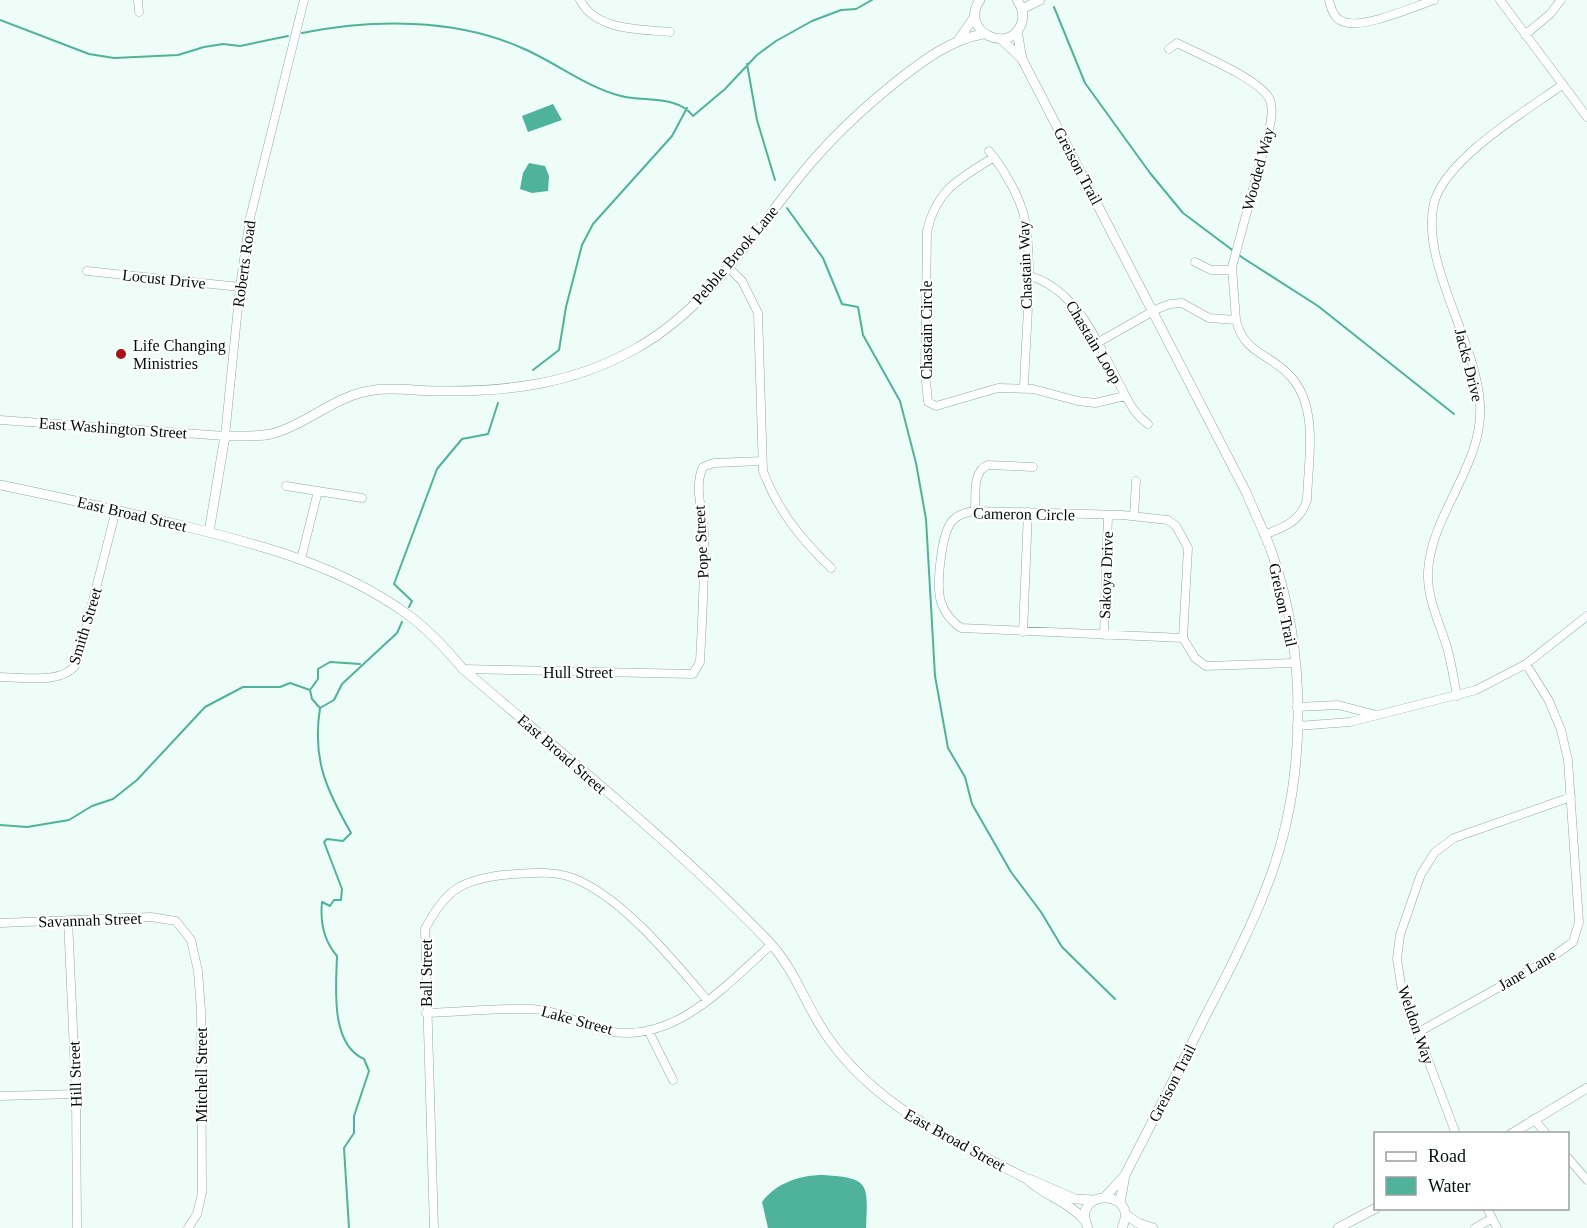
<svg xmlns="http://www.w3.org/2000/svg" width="1587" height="1228" viewBox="0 0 1587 1228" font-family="'Times New Roman',serif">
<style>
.water{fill:#4fb39c}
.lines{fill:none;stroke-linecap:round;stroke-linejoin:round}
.stream{stroke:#4fb39c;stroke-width:2}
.minor-casing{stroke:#89ada3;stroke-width:9}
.tertiary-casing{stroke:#89ada3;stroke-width:10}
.minor{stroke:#fff;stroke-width:8}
.tertiary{stroke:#fff;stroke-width:9}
.poi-dot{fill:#a71117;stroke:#fff;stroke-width:2}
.labels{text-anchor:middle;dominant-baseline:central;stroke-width:4.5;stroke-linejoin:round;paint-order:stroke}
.street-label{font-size:16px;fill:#030e0b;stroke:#fff}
.poi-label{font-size:16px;fill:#030e0b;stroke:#fff;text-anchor:start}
</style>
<rect width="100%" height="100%" fill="#effdf9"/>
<!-- water -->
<path class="water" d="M553 104 562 120 528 132 522 116Z
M529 163 545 166 549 176 548 191 532 193 520 189 523 173Z
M823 1175C870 1178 868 1183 866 1228H768L762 1202C776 1183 800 1175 823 1175Z"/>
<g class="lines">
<!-- stream -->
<path class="stream" d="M1054 7 1085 83 1150 173 1183 213 1243 258 1318 306 1454 414
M0 20 89 54 114 58 178 55 204 47 223 44 240 46 288 36
M302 33C373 19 455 18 522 48 555 62 586 87 621 96 644 102 678 95 693 116L725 89 757 55 776 41 812 21 841 10 856 9 872 0
M747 64 757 120 775 180
M787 208 823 258 842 304 858 307 863 335 900 401 916 463 926 519 935 676 948 748 965 777 972 804 1011 872 1041 912 1062 947 1115 999
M533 370 559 350 566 307 582 245 593 224 672 136 687 108
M409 607 412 601 394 584 437 469 462 439 488 434 498 403
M310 690 312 699 320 708
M0 825 27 827 69 820 92 806 113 799 137 780 205 707 243 687H280L290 683 310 690 318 679V669L330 662 360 664
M349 1228 344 1148 354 1133V1116L369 1071 364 1059C330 1044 336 987 337 956 324 941 320 922 322 902L330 906 334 900H341L342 889 324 842 327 839 343 841 351 833C326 789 312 759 320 708L334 700 342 684 397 633 402 622"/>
<defs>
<path id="minor" d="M138 0 139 12
M580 0C596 31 640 29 670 32
M1329 0C1331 9 1334 19 1344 22 1364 29 1413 7 1434 0
M1500 0 1587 117
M1525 35 1550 14 1561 0
M989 151C1002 167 1017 192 1023 212 1035 255 1025 341 1024 388
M994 157C960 179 937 188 927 231L925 371 928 402 936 406 998 388 1033 389 1078 401 1095 403 1125 396
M1195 262 1211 270H1232
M728 267 742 281 758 313 763 471C778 511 801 539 831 568
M87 271 240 287
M1027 275C1078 289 1098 344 1121 387 1129 402 1134 414 1148 424
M1236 320C1244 355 1271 353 1292 378 1319 410 1308 461 1307 500 1300 522 1284 527 1264 535
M1097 343 1157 309 1170 304 1182 303 1209 318 1236 320 1232 267 1269 130C1271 120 1274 108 1269 98 1256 77 1200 55 1177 43L1169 49
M0 420 225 436 240 287 250 218 304 0
M286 486 362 498
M975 511C976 495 972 471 988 465L1033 467
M1134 516 1136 481
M301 559 318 491
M1023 632 1028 512
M1104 635 1108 515
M1183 638 961 628C951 621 945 614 941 602 936 586 941 532 953 520 959 514 967 512 975 511L1122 515 1168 520 1176 526 1188 548 1183 638 1195 658 1206 666 1294 663
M463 669 693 674 700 662C702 620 705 578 704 536 704 514 693 488 703 467L714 463 762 461
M0 677C23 677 64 685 77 663L116 510
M1457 696C1454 681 1452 666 1448 651 1441 625 1427 601 1428 572 1431 513 1484 465 1480 404 1476 340 1420 263 1434 203 1445 159 1526 111 1562 85
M1297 707 1338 705 1373 714
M1297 726 1350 722 1476 690 1526 664 1587 616
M68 920 76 1094 77 1228
M0 923 151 917 176 921 191 940 198 971 201 1011 202 1193 197 1214 188 1228
M426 1013C461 1012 497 1008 532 1009 558 1010 581 1025 607 1031 674 1045 726 985 771 945
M648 1030 673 1080
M1417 1033 1548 960 1573 942 1579 922 1568 760 1561 730 1549 701 1526 664
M0 1096 76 1094
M1534 1119 1546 1134
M1456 1134 1402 991 1397 959 1400 935 1421 874 1435 852 1454 838 1571 797
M1568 1158 1587 1180
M1487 1208 1497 1228
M434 1228 425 929C445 891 460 880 503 875 528 873 557 869 580 881 627 903 673 960 707 1000
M1475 1228 1491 1219"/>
<path id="tertiary" d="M980 0C958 31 1011 57 1022 22 1024 14 1022 7 1017 0
M1022 9 1040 0
M1017 31 1022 59 1247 494C1255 514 1265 533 1272 553 1307 654 1307 777 1270 878 1253 924 1230 969 1207 1013 1180 1067 1153 1121 1125 1175L1105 1197
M959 39 975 16
M1001 39 1022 59
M0 485C63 498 125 512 188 527 265 546 342 567 407 614 429 630 446 649 463 669 567 758 675 844 770 943 796 971 807 1009 829 1039 878 1108 954 1141 1027 1179 1044 1196 1069 1201 1085 1221
M209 532 225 436C240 436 256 437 271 434 307 425 336 394 375 390 395 387 417 391 438 391 508 392 573 384 635 349 706 310 750 238 800 176 828 141 862 109 897 81 924 60 950 40 983 34
M1511 1134 1587 1088
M1029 1179 1075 1199 1094 1200
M1120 1203 1125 1175
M1125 1214 1138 1223 1153 1228
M1088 1228C1069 1188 1141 1188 1122 1228
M1338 1228 1376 1208"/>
</defs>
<!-- minor casing -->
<use href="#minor" class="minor-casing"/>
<!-- tertiary casing -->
<use href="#tertiary" class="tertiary-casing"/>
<!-- minor -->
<use href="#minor" class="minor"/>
<!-- tertiary -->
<use href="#tertiary" class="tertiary"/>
</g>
<!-- markers -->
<circle class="poi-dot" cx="121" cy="354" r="6"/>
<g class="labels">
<!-- street labels -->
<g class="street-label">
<text transform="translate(1078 166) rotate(62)">Greison Trail</text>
<text transform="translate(1258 169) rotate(-75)">Wooded Way</text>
<text transform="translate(735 255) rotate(-50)">Pebble Brook Lane</text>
<text transform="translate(244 264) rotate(-82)">Roberts Road</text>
<text transform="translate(1025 265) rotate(-92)">Chastain Way</text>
<text transform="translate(164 279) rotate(6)">Locust Drive</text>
<text transform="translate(926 330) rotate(-90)">Chastain Circle</text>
<text transform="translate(1094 342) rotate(59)">Chastain Loop</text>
<text transform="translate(1469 365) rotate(76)">Jacks Drive</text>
<text transform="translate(113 428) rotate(4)">East Washington Street</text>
<text transform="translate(132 514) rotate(13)">East Broad Street</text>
<text transform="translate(1024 514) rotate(1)">Cameron Circle</text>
<text transform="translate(701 542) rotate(-93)">Pope Street</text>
<text transform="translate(1106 575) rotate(-88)">Sakoya Drive</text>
<text transform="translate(1283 605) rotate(78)">Greison Trail</text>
<text transform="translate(85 626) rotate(-73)">Smith Street</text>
<text x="578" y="672">Hull Street</text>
<text transform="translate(562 754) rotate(41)">East Broad Street</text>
<text transform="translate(90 920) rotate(-2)">Savannah Street</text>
<text transform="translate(1527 970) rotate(-31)">Jane Lane</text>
<text transform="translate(426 973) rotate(-90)">Ball Street</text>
<text transform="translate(577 1020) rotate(15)">Lake Street</text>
<text transform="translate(1416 1025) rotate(71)">Weldon Way</text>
<text transform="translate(75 1074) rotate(-92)">Hill Street</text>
<text transform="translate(201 1075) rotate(-90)">Mitchell Street</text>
<text transform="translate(1172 1083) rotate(-63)">Greison Trail</text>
<text transform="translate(955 1140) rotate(29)">East Broad Street</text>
</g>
<!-- poi labels -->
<g class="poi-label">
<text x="133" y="345">Life Changing<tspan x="133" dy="18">Ministries</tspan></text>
</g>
</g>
<!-- legend -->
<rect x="1374" y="1132" width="195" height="78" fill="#ffffff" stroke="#9a9f9d" stroke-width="1.5"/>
<rect x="1386" y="1152" width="30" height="9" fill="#ffffff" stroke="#9a9f9d" stroke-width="1.5"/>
<text x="1428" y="1162" font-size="18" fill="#030e0b">Road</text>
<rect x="1386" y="1177" width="30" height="18" fill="#4fb39c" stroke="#9a9f9d" stroke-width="1.5"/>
<text x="1428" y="1192" font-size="18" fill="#030e0b">Water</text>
</svg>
